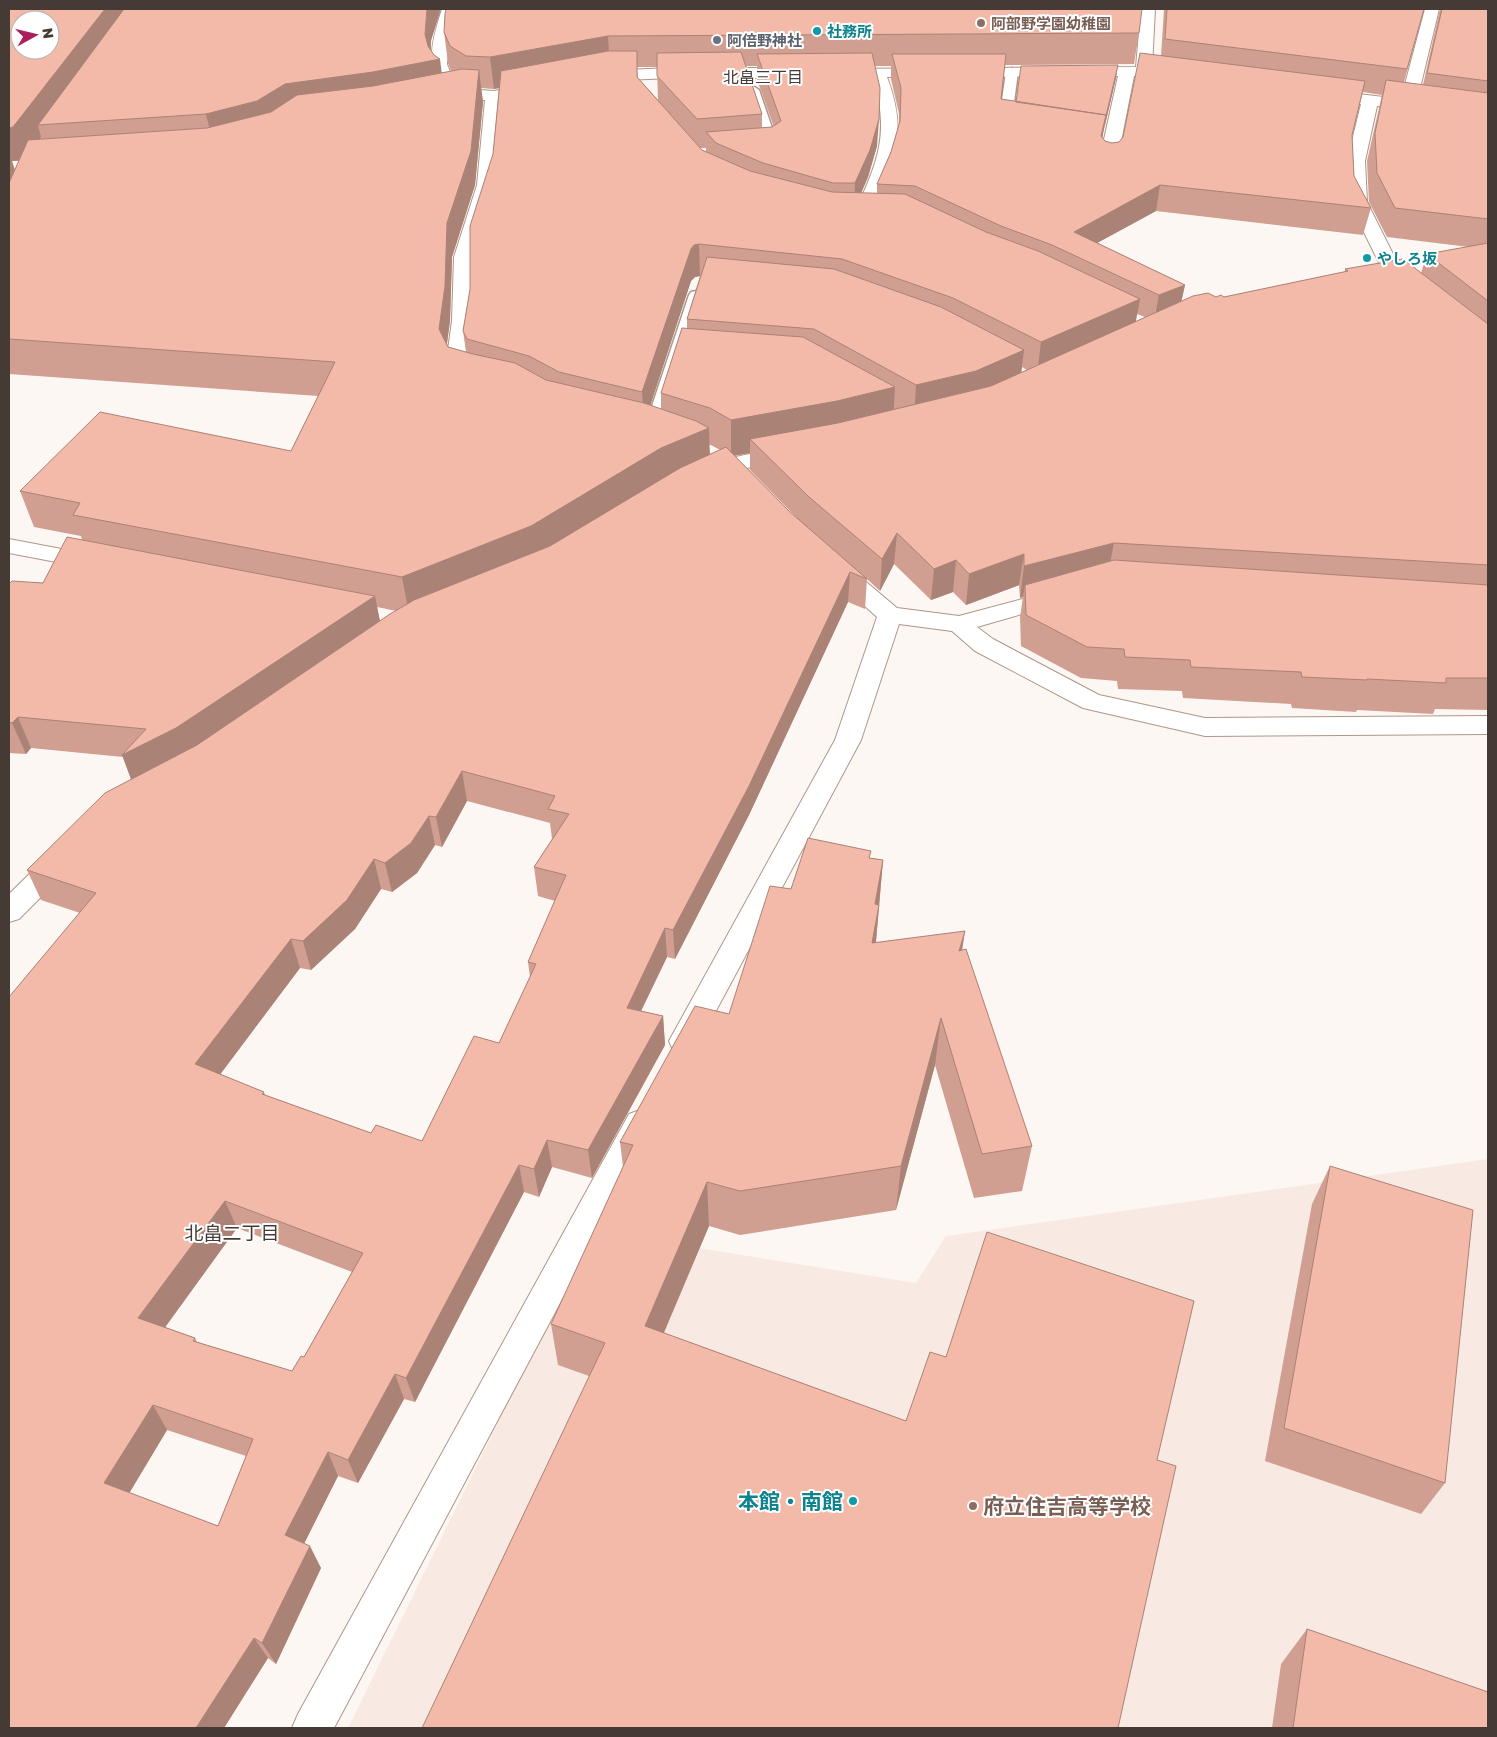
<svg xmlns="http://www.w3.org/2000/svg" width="1497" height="1737" viewBox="0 0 1497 1737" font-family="'Golos Text','Noto Sans JP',sans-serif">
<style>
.built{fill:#f8eae2}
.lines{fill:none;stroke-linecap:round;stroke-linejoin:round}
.service-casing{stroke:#af9687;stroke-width:3}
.minor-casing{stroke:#af9687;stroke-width:2}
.tertiary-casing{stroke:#af9687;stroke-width:2}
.service{fill:#fff;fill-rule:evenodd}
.minor{fill:#fff;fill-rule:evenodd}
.tertiary{fill:#fff;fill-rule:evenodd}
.wall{fill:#d19f91;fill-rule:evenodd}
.shaded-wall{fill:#aa8276}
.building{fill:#f3b9a9;stroke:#aa8276;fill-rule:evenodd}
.education-dot{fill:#8d6e63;stroke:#fff;stroke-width:2}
.culture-dot{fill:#0f9aa8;stroke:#fff;stroke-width:2}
.worship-dot{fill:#6b7280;stroke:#fff;stroke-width:2}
.labels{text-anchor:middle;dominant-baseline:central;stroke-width:4;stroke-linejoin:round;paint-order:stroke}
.far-education-label{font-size:15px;font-weight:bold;fill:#785e54;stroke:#fff;text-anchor:start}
.far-culture-label{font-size:15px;font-weight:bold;fill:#0d838f;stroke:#fff;text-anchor:start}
.far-worship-label{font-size:15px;font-weight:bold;fill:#5b616d;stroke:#fff;text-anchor:start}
.far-neighbourhood-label{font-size:16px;fill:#453b34;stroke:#fff}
.neighbourhood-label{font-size:19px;fill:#453b34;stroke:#fff}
.near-culture-label{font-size:21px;font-weight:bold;fill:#0d838f;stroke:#fff;text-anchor:end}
.near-education-label{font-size:21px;font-weight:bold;fill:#785e54;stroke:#fff;text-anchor:start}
</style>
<rect width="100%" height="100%" fill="#fdf7f4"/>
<!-- built -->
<path class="built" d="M1488 1159V1728H348L592 1231 916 1283 946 1236Z"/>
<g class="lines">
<defs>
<path id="service" d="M1012 68 1018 72 1012 118 1018 122 1012 126 1000 124 999 121 1006 72Z
M753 86 759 90 779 148 777 151 764 152 757 148 764 144 747 90Z
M696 291 701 292 703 295 659 433 657 436H645L643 433 689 295 691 292Z"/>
<path id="minor" d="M1141 9H1155L1152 68 1179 72 1181 75 1179 78 1173 80 1134 76 1117 162 1114 166 1108 167 1102 166 1099 162 1118 76 887 77C909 135 894 164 870 218L867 222 861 223 855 222 852 218C876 166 892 134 872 77L832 75 830 72 832 69 1136 67Z
M1425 9H1439L1416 105 1414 108 1408 110 1377 106 1365 161 1367 202 1404 276 1420 290 1417 294 1410 296 1403 294 1389 283 1349 202 1347 161 1361 104 1324 100 1318 98 1316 95 1318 92 1324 90 1401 99Z
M672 68H795L801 70 803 73 801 76 795 78H672L601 81 595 79 593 76 595 73 601 71Z
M534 83 540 85 542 88 540 91 502 99 495 185 472 257V321L466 364 470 373 478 376 481 380 478 384 471 386 455 381 446 364 452 321 454 257 477 185 485 100 466 99 446 103 440 101 438 98 440 95 466 89 494 91Z
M787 448 795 449 798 454 795 459 736 470 706 482 698 480 695 475C706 459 767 451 787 448Z
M9 539 93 555 101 557 105 562 101 567 93 569 9 553Z
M838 563 846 565 897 608 959 616 1056 590 1064 592 1068 597 1064 602 977 627 993 639 1099 695 1205 718 1488 716V734L1205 736 1083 708 975 651 952 631 899 624 861 740 695 1050 684 1053 673 1050 669 1041 835 740 877 617 830 575 826 570 830 565Z
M61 850 71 853 75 860 71 867 19 919 9 922V894L51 853Z
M640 1110 651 1114 656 1123 651 1132 334 1728H292L298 1714 629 1114Z"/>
<path id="tertiary" d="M442 9H456L449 41 447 64 453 80 464 89 462 92 456 94C418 84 434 34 442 9Z"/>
</defs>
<!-- service casing -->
<use href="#service" class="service-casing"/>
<!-- minor casing -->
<use href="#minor" class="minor-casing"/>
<!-- tertiary casing -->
<use href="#tertiary" class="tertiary-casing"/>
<!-- service -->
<use href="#service" class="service"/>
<!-- minor -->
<use href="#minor" class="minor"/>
<!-- tertiary -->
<use href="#tertiary" class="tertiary"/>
</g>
<!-- wall -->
<path class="wall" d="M9 9 431 41V50L441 73 451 71 448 63 444 32 1139 33 1134 64 1005 65 1001 99 1016 102 1116 78 1102 138 1105 141 1112 143 1119 142 1123 137 1161 56 1164 9H1424L1404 82 1423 85 1440 9H1488V710L1435 709 1433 714 1357 710 1356 712 1292 708 1291 704 1183 698 1182 691 1118 689 1117 681 1081 678 1021 646 1020 617 1023 597 1020 598 1019 585 966 605 953 592 931 600 894 564 880 591 867 579 865 609 848 602 749 815 675 959 667 957 641 1011 663 1016 665 1045 592 1178 552 1167 539 1197 524 1192 415 1402 404 1399 358 1483 338 1476 304 1543 321 1568 276 1664 268 1658 224 1728H9L80 913 41 900 27 870 131 779 123 757 31 748 26 754 9 753V584L43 583 82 540 81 536 34 527 20 491 291 451 318 396 9 374ZM746 66H757V80L774 127H772L762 128V114ZM875 66H891V79L899 114V124L891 152 877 184V193H861L868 177 877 146ZM637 67H657L658 100 638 78ZM481 88 494 89 499 88 493 154 463 331 466 352 448 347 447 344 450 321 452 257 475 185 483 102ZM1363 92 1382 95 1367 161 1369 202 1387 237 1469 247 1427 254 1421 273 1345 269V272L1224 297H1216L1181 301 1185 285 1097 243 1156 211 1363 235 1371 208 1354 176 1352 135ZM700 148H706V152L702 150ZM12 161H19L15 170ZM700 276 687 319V328L661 393V409L650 405 691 281 695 277ZM1137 314 1145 317 1135 322ZM1022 367 1027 370 1021 373ZM709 445H711L720 450 710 455ZM750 453V470L799 520 790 512 735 456ZM377 607 396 611 380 621ZM467 801 550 823 552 839 534 867 538 896 555 901 528 962 530 977 499 1043 422 1141 371 1133 265 1095 264 1092 220 1074 300 968 311 970 355 929 381 889 392 892 417 873 435 845 442 847ZM237 1228 352 1272 304 1357 292 1371 197 1342 195 1338 165 1327ZM167 1430 246 1456 218 1526 129 1493Z
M871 858 883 860 876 942 962 950 1032 1146 1022 1191 974 1198 935 1065 896 1210 740 1235 709 1226 664 1333 906 1421 1157 1460 589 1376 558 1365 551 1324 623 1167 620 1142 729 1014 791 889Z
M1330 1166 1445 1483 1421 1514 1265 1461 1312 1204Z
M1307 1629 1488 1728H1272L1281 1664Z"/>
<!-- shaded-wall -->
<path class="shaded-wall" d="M105 9H137L38 125 41 137 24 160 12 161 16 175 9 193V128Z
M427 9H441L431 41 430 61 440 59 444 91 214 147 206 114 285 84 425 34Z
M608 36 610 67 494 89 490 57Z
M1118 65 1116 78 1104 129 1106 116Z
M479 70 483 102 475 185 452 257 450 321 444 364 439 329 447 223Z
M1106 115 1102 140 1101 136Z
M879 119 877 146 868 177 854 210 855 183Z
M1160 185 1156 211 1075 255 1074 232Z
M699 244 700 276 695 277 691 281 644 425 642 392 691 249 694 245Z
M1185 285 1179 312 1154 322 1159 295Z
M1140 299 1134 331 1037 375 1041 342Z
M1024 350 1020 383 914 419 916 385Z
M895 387 893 424 750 439V453L731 456V420Z
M709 428 710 463 535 562 409 613 402 577 661 448Z
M897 533 894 564 880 591 882 559Z
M1114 543 1108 574 1025 585 1023 597 1020 598 1024 566Z
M1024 554 1019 585 966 605 969 574Z
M956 560 953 592 931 600 934 569Z
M850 572 848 602 749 815 675 959 673 930Z
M375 596 381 627 134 787 122 755Z
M18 717 31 748 26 754 12 723Z
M462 771 467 801 442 847 436 817Z
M429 816 435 845 417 873 392 892 385 863Z
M374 859 381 889 355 929 311 970 303 941Z
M883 860 875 952 868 990 875 904Z
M665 928 667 957 629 1036 627 1008Z
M965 931 958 978 959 951Z
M291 939 300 968 207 1092 195 1064Z
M663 1016 665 1045 592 1178 588 1150Z
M941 1018 935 1065 896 1210 901 1166Z
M547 1140 552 1167 539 1197 534 1169Z
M519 1165 524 1192 415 1402 406 1378Z
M707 1182 709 1226 649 1367 645 1326Z
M225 1201 237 1228 153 1344 138 1318Z
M395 1374 404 1399 358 1483 348 1460Z
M153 1405 167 1430 121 1507 104 1483Z
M328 1452 338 1476 297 1558 285 1535Z
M310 1546 321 1568 276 1664 262 1643Z
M254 1638 268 1658 224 1728H196Z"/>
<!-- building -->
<path class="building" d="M9 9H105L13 127 9 128ZM20 20H50V50H20Z
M124 9H427L425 34 428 46 434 55 440 59 373 72 285 84 257 101 206 114 38 125Z
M446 9H1142L1139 33 608 36 490 57 466 56 450 46 444 32 445 14Z
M1167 9H1424L1407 69 1165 39Z
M1442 9H1488V81L1427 73Z
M608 51H637V77L702 150 750 171 832 192 905 194 986 232 1038 251 1140 299 1041 342 953 298 842 259 699 244 694 245 691 249 642 392 559 372 529 356 467 339 463 331 470 289V226L493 154 501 71Z
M741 52 762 114 697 119 657 76V53Z
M872 53 880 88 879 119 870 150 855 183H833L763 163 716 143 706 132 772 127 781 121 757 54Z
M1140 53 1365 81 1352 135 1354 176 1371 208 1160 185 1074 232 1185 285 1159 295 1052 245 1001 226 915 186 877 184 891 152 900 121 901 88 892 54H1006L1001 99 1106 115 1101 136 1105 141 1112 143 1119 142 1123 137Z
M1118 65 1106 116V115L1016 102 1021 66Z
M462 69 479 70 471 151 447 223 445 286 439 329 448 347 473 354 515 363 546 380 644 403 696 421 709 428 661 448 531 526 402 577 73 515 80 503 20 491 100 412 291 451 335 362 9 339V183L28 140 207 128 271 112 297 95 373 86Z
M1386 80 1488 93V219L1395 208 1377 173 1375 133Z
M1488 243V301L1427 254Z
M707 257 834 269 941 307 1024 350 976 371 916 385 814 329 687 319Z
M1403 259 1488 324V565L1114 543 1024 566V554L969 574 956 560 934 569 897 533 882 559 809 497 750 439 838 423 991 386 1193 296 1208 293 1216 297 1221 295 1224 297 1348 271 1345 269Z
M682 328 803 337 895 387 837 401 731 420 710 408 661 393Z
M726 447 790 512 867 579 850 572 749 786 673 930 665 928 627 1008 663 1016 588 1150 547 1140 534 1169 519 1165 406 1378 395 1374 348 1460 328 1452 285 1535 310 1546 262 1643 254 1638 196 1728H9V997L96 893 27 870 105 793 197 745 390 614 414 600 550 546 680 468ZM462 771 555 796 548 809 569 814 534 867 566 875 528 962 536 964 499 1043 474 1036 422 1141 376 1125 371 1133 262 1094 264 1092 195 1064 291 939 303 941 347 900 374 859 385 863 411 843 429 816 436 817ZM225 1201 363 1253 304 1357 301 1356 292 1371 193 1341 195 1338 138 1318ZM153 1405 253 1439 218 1526 104 1483Z
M67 537 375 596 176 728 122 755 146 729 18 717 12 723 9 722V584L12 581 43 583Z
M1114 560 1488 585V678H1446V683L1367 679V680L1302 677 1301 672 1191 667 1190 660 1125 657 1124 649 1087 647 1026 615 1025 585Z
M808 838 871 851 869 858 883 860 875 904 879 905 872 943 965 931 959 951 966 949 1032 1146 982 1154 941 1018 901 1166 740 1191 707 1182 645 1326 906 1421 930 1352 946 1357 987 1232 1194 1301 1157 1460 1176 1466 1118 1728H422L605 1343 551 1324 633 1145 620 1142 695 1006 729 1014 770 886 791 889Z
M1330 1166 1473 1210 1445 1483 1284 1428Z
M1307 1629 1488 1692V1728H1293Z"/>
<!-- markers -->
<g class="education-dot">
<circle cx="981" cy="23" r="5"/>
<circle cx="973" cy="1506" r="5"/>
</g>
<g class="culture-dot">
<circle cx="817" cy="31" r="5"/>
<circle cx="1367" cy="258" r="5"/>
<circle cx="853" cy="1501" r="5"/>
</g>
<circle class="worship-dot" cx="717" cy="40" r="5"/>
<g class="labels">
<!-- far-education labels -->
<g class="far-education-label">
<text x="991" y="23">阿部野学園幼稚園</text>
</g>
<!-- far-culture labels -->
<g class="far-culture-label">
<text x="827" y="31">社務所</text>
<text x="1377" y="258">やしろ坂</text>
</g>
<!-- far-worship labels -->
<g class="far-worship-label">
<text x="727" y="40">阿倍野神社</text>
</g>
<!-- far-neighbourhood labels -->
<g class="far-neighbourhood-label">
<text x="763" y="77">北畠三丁目</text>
</g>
<!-- neighbourhood labels -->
<g class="neighbourhood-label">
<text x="232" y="1232">北畠二丁目</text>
</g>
<!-- near-culture labels -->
<g class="near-culture-label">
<text x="843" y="1501">本館・南館</text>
</g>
<!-- near-education labels -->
<g class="near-education-label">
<text x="983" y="1506">府立住吉高等学校</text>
</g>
</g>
<!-- border -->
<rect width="1497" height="1737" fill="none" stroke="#453b34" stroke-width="20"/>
<!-- north arrow -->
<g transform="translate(35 35) rotate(82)"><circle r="24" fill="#ffffff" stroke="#b5b1ae"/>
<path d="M0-4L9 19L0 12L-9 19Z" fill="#ab1f5e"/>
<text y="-8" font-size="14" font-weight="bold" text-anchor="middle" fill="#453b34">N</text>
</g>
</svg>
